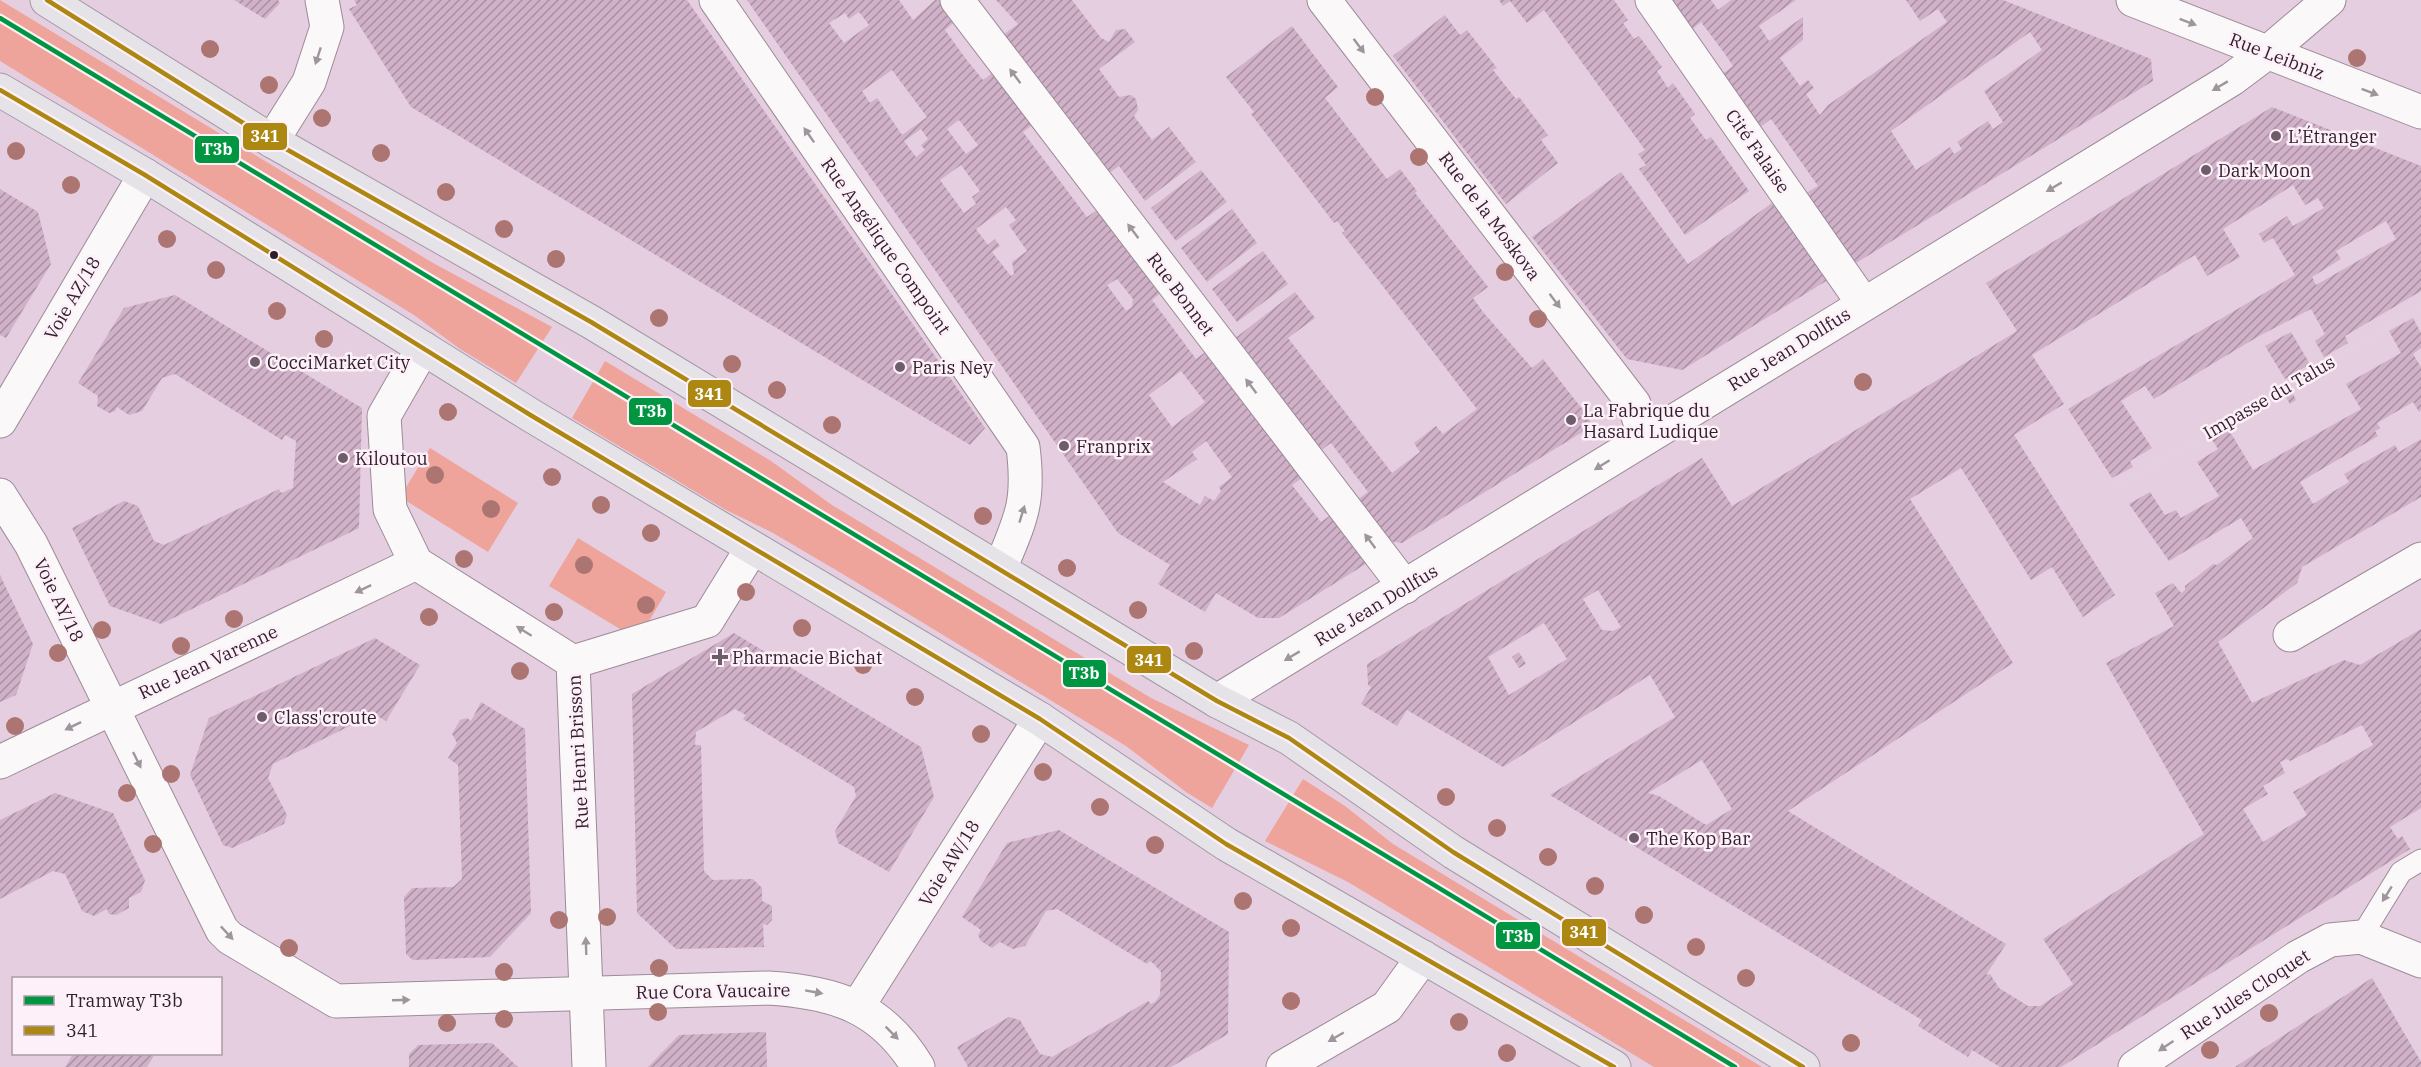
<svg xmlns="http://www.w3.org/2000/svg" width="2421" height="1067" viewBox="0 0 2421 1067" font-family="'IBM Plex Serif',serif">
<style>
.grass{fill:#eea49b}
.building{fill:url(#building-hatch);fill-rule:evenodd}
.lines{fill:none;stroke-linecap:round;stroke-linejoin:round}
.lane-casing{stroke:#9c8b98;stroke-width:23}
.street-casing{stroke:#9c8b98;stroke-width:35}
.primary-casing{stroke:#a399a9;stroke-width:35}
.path{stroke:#ddd6dc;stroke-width:4;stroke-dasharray:1.5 4.5;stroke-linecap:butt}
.lane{stroke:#fbf8fa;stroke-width:21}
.street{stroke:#fbf8fa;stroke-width:33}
.primary{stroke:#e5e2e8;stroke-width:33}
.bus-1-casing{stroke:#fdf0f9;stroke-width:9}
.bus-1{stroke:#ac8712;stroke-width:4.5}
.tram-1-casing{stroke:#fdf0f9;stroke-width:9}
.tram-1{stroke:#009641;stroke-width:4.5}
.tree{fill:#ac7571}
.oneway{fill:#9f969d}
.poi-dot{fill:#6f5c6a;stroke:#fdf0f9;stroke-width:2}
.bus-dot{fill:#2f1f2b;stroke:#fdf0f9;stroke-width:2}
.labels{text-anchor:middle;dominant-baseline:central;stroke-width:5;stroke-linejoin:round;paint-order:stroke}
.street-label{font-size:18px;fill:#2f1f2b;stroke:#fdf0f9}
.poi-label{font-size:18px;fill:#2f1f2b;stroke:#fdf0f9;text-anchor:start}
.line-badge{stroke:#fdf0f9;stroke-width:2}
.badge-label{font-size:16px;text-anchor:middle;font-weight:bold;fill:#fff}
</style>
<defs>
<pattern id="building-hatch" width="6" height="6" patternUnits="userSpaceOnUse" patternTransform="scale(1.5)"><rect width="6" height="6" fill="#d0b1c8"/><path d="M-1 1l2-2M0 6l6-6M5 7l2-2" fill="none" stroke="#a98fa3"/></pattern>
</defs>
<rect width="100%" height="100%" fill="#e5cedf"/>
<!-- grass -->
<path class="grass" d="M0 0 433 263 552 327 516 383 460 349 414 315 0 61Z
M605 361 771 461 832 505 1151 698 1249 745 1212 808 1186 792 1126 746 841 573 773 533 726 510 572 418Z
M430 448 518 503 488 552 400 497Z
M578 538 666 592 638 640 549 586Z
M1303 779 1345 806 1393 844 1762 1067H1654L1348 882 1265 841Z"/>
<!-- building -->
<path class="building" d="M234 0H278L280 3 265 19Z
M354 0H687L985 428 970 445 411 107 349 9 357 5Z
M747 0H899L913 20 935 0H941L957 20 945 30 966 59 983 80 995 71 1035 123 1023 132 1087 217 1100 208 1163 291 1152 300 1196 359 1208 350 1304 477 1292 485 1321 522 1332 514 1369 562 1279 618H1258L1216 593 1205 612 1158 584 1170 565 1118 533ZM859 12 869 25 844 43 829 23 845 13 849 19ZM892 70 927 117 902 135 877 98 870 103 862 91ZM959 120 978 145 966 154 947 129ZM921 129 928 139 921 145 925 150 916 157 904 141ZM961 165 980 191 972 197 976 204 964 213 940 180ZM1006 207 1016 220 1009 225 1027 251 1012 262 1014 274 1011 276 992 252 1000 246 995 239 988 245 976 229ZM1117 279 1133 299 1132 307 1126 311 1107 285ZM1181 371 1205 402 1172 427 1149 395ZM1206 441 1232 477 1219 487 1221 491 1214 501 1205 496 1200 505 1163 482 1197 459 1192 452Z
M996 0H1072L1101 38 1109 42 1116 30 1125 29 1135 42 1099 69 1119 97 1131 95 1136 99 1138 110 1134 116 1152 140 1169 127 1196 162 1145 201 1119 166 1108 174 1003 35 1018 24Z
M1499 0H1614L1628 20 1623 23 1634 39 1639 36 1662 67 1657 71 1668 88 1673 83 1695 114 1690 118 1706 140 1711 137 1749 191 1685 235 1639 169 1646 165 1638 154 1645 150 1544 10 1527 23 1510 1 1503 6Z
M1668 0H1711L1718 10 1731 0H1796L1759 26 1769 41 1803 17V40L1780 58 1800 86 1808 80 1814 88 1806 94 1820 115 1828 105 1947 22 1938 9 1920 21 1906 0H2003L2151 59 2153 81 1856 263 1806 193 1818 186 1771 119 1759 128 1721 75 1733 66 1725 54 1701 22 1690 31ZM2030 32 2042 50 1984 91 2003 122 1993 129 1988 121 1957 142 1962 149 1954 154 1950 147 1916 170 1891 131Z
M1445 15 1460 35 1467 30 1497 68 1493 70 1516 99 1519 97 1548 135 1541 140 1558 163 1506 204 1393 56Z
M1292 26 1338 87 1325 98 1387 179 1400 169 1417 191 1415 193 1488 287 1473 298 1483 312 1532 368 1543 359 1590 419 1589 428 1402 543 1388 541 1357 500 1368 492 1346 463 1331 443 1320 451 1234 339 1295 292 1315 318 1288 338 1392 473 1420 452 1414 443 1436 426 1443 434 1477 409 1342 233 1345 231 1337 221 1334 223 1251 114 1254 112 1226 77Z
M2272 107 2421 166V291L2345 336 2348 343 2324 357 2315 341 2325 334 2311 309 2259 336 2154 399 2145 386 2121 401 2152 448 2130 461 2133 467 2112 478 2068 409 2295 275 2273 238 2264 243 2259 234 2287 216 2293 226 2324 208 2318 198 2305 205 2293 185 2223 229 2240 257 2207 276 2195 255 2032 355 2064 404 2014 435 2115 595 2083 617 2052 567 2031 580 1961 468 1910 499 2013 663 1788 811 2006 944 1986 975 1990 974 1999 988 2028 1006H2040L2073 984 2043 939 2204 834 2106 663 2174 626 2155 593 2173 583 2181 593 2185 590V586L2213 564 2217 565 2253 538 2241 518 2169 561 2129 504 2150 492 2165 515 2176 510 2181 518 2219 496 2197 462 2218 449 2209 435 2226 425 2253 470 2361 409 2346 384 2401 353 2389 331 2413 318 2421 333V348L2413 354 2421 367V410L2419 412 2413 402 2377 423 2380 428 2375 431 2378 436 2300 482 2313 504 2349 482 2344 474 2395 445 2399 452 2421 439V497L2302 567 2297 583 2218 642 2252 703 2344 660 2360 665 2421 629V808L2390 827 2398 839 2402 836 2410 849 2061 1067H2000L1972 1050 1968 1057 1918 1026 1922 1020 1550 795 1675 717 1650 675 1503 767 1407 710 1397 726 1361 704 1371 687 1368 685 1367 664 1702 458 1732 506 2017 331 1986 283ZM2386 221 2396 239 2316 285 2312 277 2341 259 2336 251ZM1598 590 1621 627 1613 631 1602 630 1583 599ZM1544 623 1567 659 1509 695 1488 657ZM2362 725 2373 745 2293 792 2307 815 2263 842 2243 809 2268 794 2263 786 2285 773 2280 762 2287 759 2290 761ZM1702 760 1732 809 1706 825 1659 796 1648 793Z
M1201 170 1227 202 1176 241 1151 208Z
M1621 172 1688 264 1776 200 1831 278 1682 370 1627 359 1532 237Z
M0 189 38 212 51 264 6 338 0 335Z
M1232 209 1257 243 1207 282 1181 248Z
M1263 251 1288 284 1237 322 1212 289Z
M175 295 362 408 359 528 161 624 110 606 72 528 124 501 138 506 154 541 164 545 279 489 281 493 293 488 296 441 285 435 282 440 175 374 162 378 142 411 129 415 117 407 115 411 109 413 97 406 98 396 78 383 124 308Z
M2291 332 2310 364 2285 379 2265 346Z
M2290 388 2296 400 2290 404 2283 392Z
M0 575 33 644 16 695 0 702Z
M734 633 921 747 934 797 889 872 838 843 835 831 856 796 854 787 743 719 746 715 735 709 696 732 695 745H701L704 871 713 880 753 879 762 888V901L772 906V920L767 925 763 924 764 947 676 949 637 913 632 694Z
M375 638 420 665 386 721 374 714 273 764 268 778 287 815 284 824 232 848 223 845 190 775 209 718Z
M1519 652 1526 664 1519 668 1512 657Z
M481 702 525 729 531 913 490 957 413 960 406 954 404 897 412 888 453 887 462 879 458 765 448 758 457 743 452 734 460 720 467 718 471 721Z
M55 793 113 813 145 880 141 892 129 898V908L116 915 109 914 107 909 94 916 82 911 65 874 53 871 0 899V820Z
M1059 830 1229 932 1228 1034 1171 1067H968L957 1047 1009 1017 1020 1020 1040 1054 1052 1057 1148 1001 1151 1004 1155 1002 1160 995 1161 972 1154 964 1150 961 1147 964 1057 909 1046 911 1025 946 1013 949 1000 942 992 948 981 941 978 935 981 930 962 917 1007 843Z
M2372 978 2421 1062V1067H2235Z
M766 1032 767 1067H648L679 1035Z
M492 1043 518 1067H409V1054L418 1045Z
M73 1054H155L147 1067H65Z"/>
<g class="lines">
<defs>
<path id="lane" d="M2361 937 2401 872 2421 860"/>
<path id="street" d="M716 0 1023 447C1030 503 1021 518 1000 569
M957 0 1405 587
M1324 0 1634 404 1645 438
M1652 0 1863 303
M2133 0 2421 112
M272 141 309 82 327 27 322 0
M423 348 384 416 390 509 416 563 573 662
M0 421 145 175
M0 495 31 544 222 930 230 938 336 1001 768 988C835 992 882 1007 918 1067
M2290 635 2421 559
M573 662 589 1067
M573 662 707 621 752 548
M1217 701 2232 79 2268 52 2329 0
M0 762 416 563
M858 1006 1040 719
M1283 1067 1387 1007 1423 957
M2135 1067 2298 957 2330 940 2361 937 2421 961"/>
<path id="primary" d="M47 0 272 141 591 322 1217 701 1289 738 1453 852 1803 1067
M0 90 145 175 532 416 1040 719 1226 844 1614 1067"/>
</defs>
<!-- lane casing -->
<use href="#lane" class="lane-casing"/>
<!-- street casing -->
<use href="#street" class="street-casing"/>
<!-- primary casing -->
<use href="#primary" class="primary-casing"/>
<!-- path -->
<path class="path" d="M2118 486 2421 308"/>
<!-- lane -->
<use href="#lane" class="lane"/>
<!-- street -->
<use href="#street" class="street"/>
<!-- primary -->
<use href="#primary" class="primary"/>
<defs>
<path id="bus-1" d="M47 0 272 141 591 322 1217 701 1289 738 1453 852 1803 1067
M0 90 145 175 532 416 1040 719 1226 844 1614 1067"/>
</defs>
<!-- bus-1 casing -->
<use href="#bus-1" class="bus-1-casing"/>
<!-- bus-1 -->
<use href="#bus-1" class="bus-1"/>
<defs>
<path id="tram-1" d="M0 18 1735 1067"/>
</defs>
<!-- tram-1 casing -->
<use href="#tram-1" class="tram-1-casing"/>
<!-- tram-1 -->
<use href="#tram-1" class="tram-1"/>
</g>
<!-- trees -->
<g class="tree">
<circle cx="210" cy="49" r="9"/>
<circle cx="2357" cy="58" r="9"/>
<circle cx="269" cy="85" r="9"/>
<circle cx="1375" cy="97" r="9"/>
<circle cx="322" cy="118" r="9"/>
<circle cx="16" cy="151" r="9"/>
<circle cx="381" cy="153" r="9"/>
<circle cx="1419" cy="157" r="9"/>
<circle cx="71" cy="185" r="9"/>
<circle cx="446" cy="192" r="9"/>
<circle cx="504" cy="229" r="9"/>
<circle cx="167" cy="239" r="9"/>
<circle cx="556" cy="259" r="9"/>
<circle cx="216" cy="270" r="9"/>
<circle cx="1505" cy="272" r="9"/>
<circle cx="277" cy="311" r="9"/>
<circle cx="659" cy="318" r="9"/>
<circle cx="1538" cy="319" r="9"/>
<circle cx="324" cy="339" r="9"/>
<circle cx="732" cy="364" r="9"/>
<circle cx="1863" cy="382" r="9"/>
<circle cx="777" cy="390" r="9"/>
<circle cx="448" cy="412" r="9"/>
<circle cx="832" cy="425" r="9"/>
<circle cx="435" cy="475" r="9"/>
<circle cx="552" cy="477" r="9"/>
<circle cx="601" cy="505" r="9"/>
<circle cx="491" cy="509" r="9"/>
<circle cx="983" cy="516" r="9"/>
<circle cx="651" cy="533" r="9"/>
<circle cx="464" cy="559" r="9"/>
<circle cx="584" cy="565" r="9"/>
<circle cx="1067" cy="568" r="9"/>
<circle cx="746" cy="592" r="9"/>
<circle cx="646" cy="605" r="9"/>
<circle cx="1138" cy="610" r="9"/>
<circle cx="554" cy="612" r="9"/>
<circle cx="429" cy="617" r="9"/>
<circle cx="234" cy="619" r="9"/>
<circle cx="802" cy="628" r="9"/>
<circle cx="102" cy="630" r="9"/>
<circle cx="181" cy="646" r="9"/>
<circle cx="1194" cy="651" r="9"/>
<circle cx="58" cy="653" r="9"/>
<circle cx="863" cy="665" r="9"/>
<circle cx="520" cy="671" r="9"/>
<circle cx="915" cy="697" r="9"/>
<circle cx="15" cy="726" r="9"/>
<circle cx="981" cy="734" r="9"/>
<circle cx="1043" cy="772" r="9"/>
<circle cx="171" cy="774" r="9"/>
<circle cx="127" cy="793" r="9"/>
<circle cx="1446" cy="797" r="9"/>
<circle cx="1100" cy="807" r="9"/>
<circle cx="1497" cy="828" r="9"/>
<circle cx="153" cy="844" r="9"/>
<circle cx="1155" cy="845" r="9"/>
<circle cx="1548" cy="857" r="9"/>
<circle cx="1595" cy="886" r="9"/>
<circle cx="1243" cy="901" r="9"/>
<circle cx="1644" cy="915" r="9"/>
<circle cx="607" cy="917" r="9"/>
<circle cx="559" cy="920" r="9"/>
<circle cx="1291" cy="928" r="9"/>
<circle cx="1696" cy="947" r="9"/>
<circle cx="289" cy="948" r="9"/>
<circle cx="659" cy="968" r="9"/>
<circle cx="504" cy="972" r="9"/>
<circle cx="1746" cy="978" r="9"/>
<circle cx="1291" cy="1001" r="9"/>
<circle cx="658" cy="1012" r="9"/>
<circle cx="2269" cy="1013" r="9"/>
<circle cx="504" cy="1019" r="9"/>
<circle cx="1459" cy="1022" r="9"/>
<circle cx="447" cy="1023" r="9"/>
<circle cx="1851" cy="1043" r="9"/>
<circle cx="2210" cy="1050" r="9"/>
<circle cx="1507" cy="1053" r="9"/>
</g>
<!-- one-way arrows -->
<defs><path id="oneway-solid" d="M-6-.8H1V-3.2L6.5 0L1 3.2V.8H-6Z" transform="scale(1.5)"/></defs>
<g class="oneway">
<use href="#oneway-solid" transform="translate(2188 22) rotate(21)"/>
<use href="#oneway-solid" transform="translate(1359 46) rotate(53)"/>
<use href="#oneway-solid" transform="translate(318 56) rotate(108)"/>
<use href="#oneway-solid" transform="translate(1015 76) rotate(-127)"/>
<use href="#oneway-solid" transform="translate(2220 86) rotate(149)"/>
<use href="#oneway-solid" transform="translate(2370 92) rotate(21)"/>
<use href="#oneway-solid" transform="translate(809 135) rotate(-125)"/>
<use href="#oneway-solid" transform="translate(2054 187) rotate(149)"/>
<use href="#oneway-solid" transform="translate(1133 231) rotate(-127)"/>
<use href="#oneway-solid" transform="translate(1555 301) rotate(53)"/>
<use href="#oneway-solid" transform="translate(1251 386) rotate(-127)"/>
<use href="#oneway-solid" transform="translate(1602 465) rotate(148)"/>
<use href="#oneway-solid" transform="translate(1022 514) rotate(-73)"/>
<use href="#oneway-solid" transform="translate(1370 541) rotate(-127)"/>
<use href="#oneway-solid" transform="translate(363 589) rotate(155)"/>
<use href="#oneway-solid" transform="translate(524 631) rotate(-148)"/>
<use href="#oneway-solid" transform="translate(1292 656) rotate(149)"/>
<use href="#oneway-solid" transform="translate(73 726) rotate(154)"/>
<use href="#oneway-solid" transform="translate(137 760) rotate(64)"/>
<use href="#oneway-solid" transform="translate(2387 894) rotate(122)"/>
<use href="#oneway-solid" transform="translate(227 933) rotate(47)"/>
<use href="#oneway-solid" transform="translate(586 946) rotate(-92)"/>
<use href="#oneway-solid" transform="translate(814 992) rotate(10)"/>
<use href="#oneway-solid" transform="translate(401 1000) rotate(-2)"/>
<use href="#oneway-solid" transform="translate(892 1033) rotate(45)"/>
<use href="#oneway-solid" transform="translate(1336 1037) rotate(150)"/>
<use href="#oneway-solid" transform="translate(2166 1046) rotate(146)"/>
</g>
<!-- markers -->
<g class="poi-dot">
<circle cx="2276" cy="136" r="6"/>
<circle cx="2206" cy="170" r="6"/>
<circle cx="255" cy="362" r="6"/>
<circle cx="900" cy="367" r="6"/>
<circle cx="1571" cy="420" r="6"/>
<circle cx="1064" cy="446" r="6"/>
<circle cx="343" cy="458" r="6"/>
<path d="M717 648h6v6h6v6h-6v6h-6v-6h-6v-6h6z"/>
<circle cx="262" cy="717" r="6"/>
<circle cx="1634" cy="838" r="6"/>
</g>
<circle class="bus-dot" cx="274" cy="255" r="5"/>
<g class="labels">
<!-- street labels -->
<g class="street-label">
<text transform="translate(2277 56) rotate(21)">Rue Leibniz</text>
<text transform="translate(1758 151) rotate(55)">Cité Falaise</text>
<text transform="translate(1490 216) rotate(53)">Rue de la Moskova</text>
<text transform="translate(886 246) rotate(55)">Rue Angélique Compoint</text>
<text transform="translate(1181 294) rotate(53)">Rue Bonnet</text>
<text transform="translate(72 298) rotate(-60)">Voie AZ/18</text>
<text transform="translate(1789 349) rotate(-32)">Rue Jean Dollfus</text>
<text transform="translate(2269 397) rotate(-30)">Impasse du Talus</text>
<text transform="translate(59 600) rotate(64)">Voie AY/18</text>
<text transform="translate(1376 605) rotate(-31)">Rue Jean Dollfus</text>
<text transform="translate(208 662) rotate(-25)">Rue Jean Varenne</text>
<text transform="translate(578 752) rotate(-93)">Rue Henri Brisson</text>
<text transform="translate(949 863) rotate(-58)">Voie AW/18</text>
<text transform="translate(713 991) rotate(-1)">Rue Cora Vaucaire</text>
<text transform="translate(2245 994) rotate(-33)">Rue Jules Cloquet</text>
</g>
<!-- poi labels -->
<g class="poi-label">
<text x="2288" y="136">L’Étranger</text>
<text x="2218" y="170">Dark Moon</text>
<text x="267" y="362">CocciMarket City</text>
<text x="912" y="367">Paris Ney</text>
<text x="1583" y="410">La Fabrique du<tspan x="1583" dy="21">Hasard Ludique</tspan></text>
<text x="1076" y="446">Franprix</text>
<text x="355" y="458">Kiloutou</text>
<text x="732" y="657">Pharmacie Bichat</text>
<text x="274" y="717">Class'croute</text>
<text x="1646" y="838">The Kop Bar</text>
</g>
</g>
<g class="line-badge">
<rect x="242" y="122" width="46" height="29" rx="6" fill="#ac8712"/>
<rect x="194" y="135" width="46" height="29" rx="6" fill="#009641"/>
<rect x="687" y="379" width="45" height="29" rx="6" fill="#ac8712"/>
<rect x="628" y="397" width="45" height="29" rx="6" fill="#009641"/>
<rect x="1126" y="645" width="46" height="29" rx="6" fill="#ac8712"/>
<rect x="1062" y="659" width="45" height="29" rx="6" fill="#009641"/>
<rect x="1561" y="918" width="46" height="29" rx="6" fill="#ac8712"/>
<rect x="1495" y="921" width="46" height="29" rx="6" fill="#009641"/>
</g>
<g class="badge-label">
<text x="265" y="142">341</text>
<text x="217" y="155">T3b</text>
<text x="709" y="400">341</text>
<text x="651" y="417">T3b</text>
<text x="1149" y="666">341</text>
<text x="1084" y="679">T3b</text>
<text x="1584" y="938">341</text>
<text x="1518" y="942">T3b</text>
</g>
<!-- legend -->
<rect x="12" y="977" width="210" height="78" fill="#fdf0f9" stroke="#ab9ca7" stroke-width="1.5"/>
<rect x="24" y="996" width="30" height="9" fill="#009641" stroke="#ab9ca7" stroke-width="1.5"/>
<text x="66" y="1007" font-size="18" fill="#2f1f2b">Tramway T3b</text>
<rect x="24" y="1026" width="30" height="9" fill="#ac8712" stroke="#ab9ca7" stroke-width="1.5"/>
<text x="66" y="1037" font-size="18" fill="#2f1f2b">341</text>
</svg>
